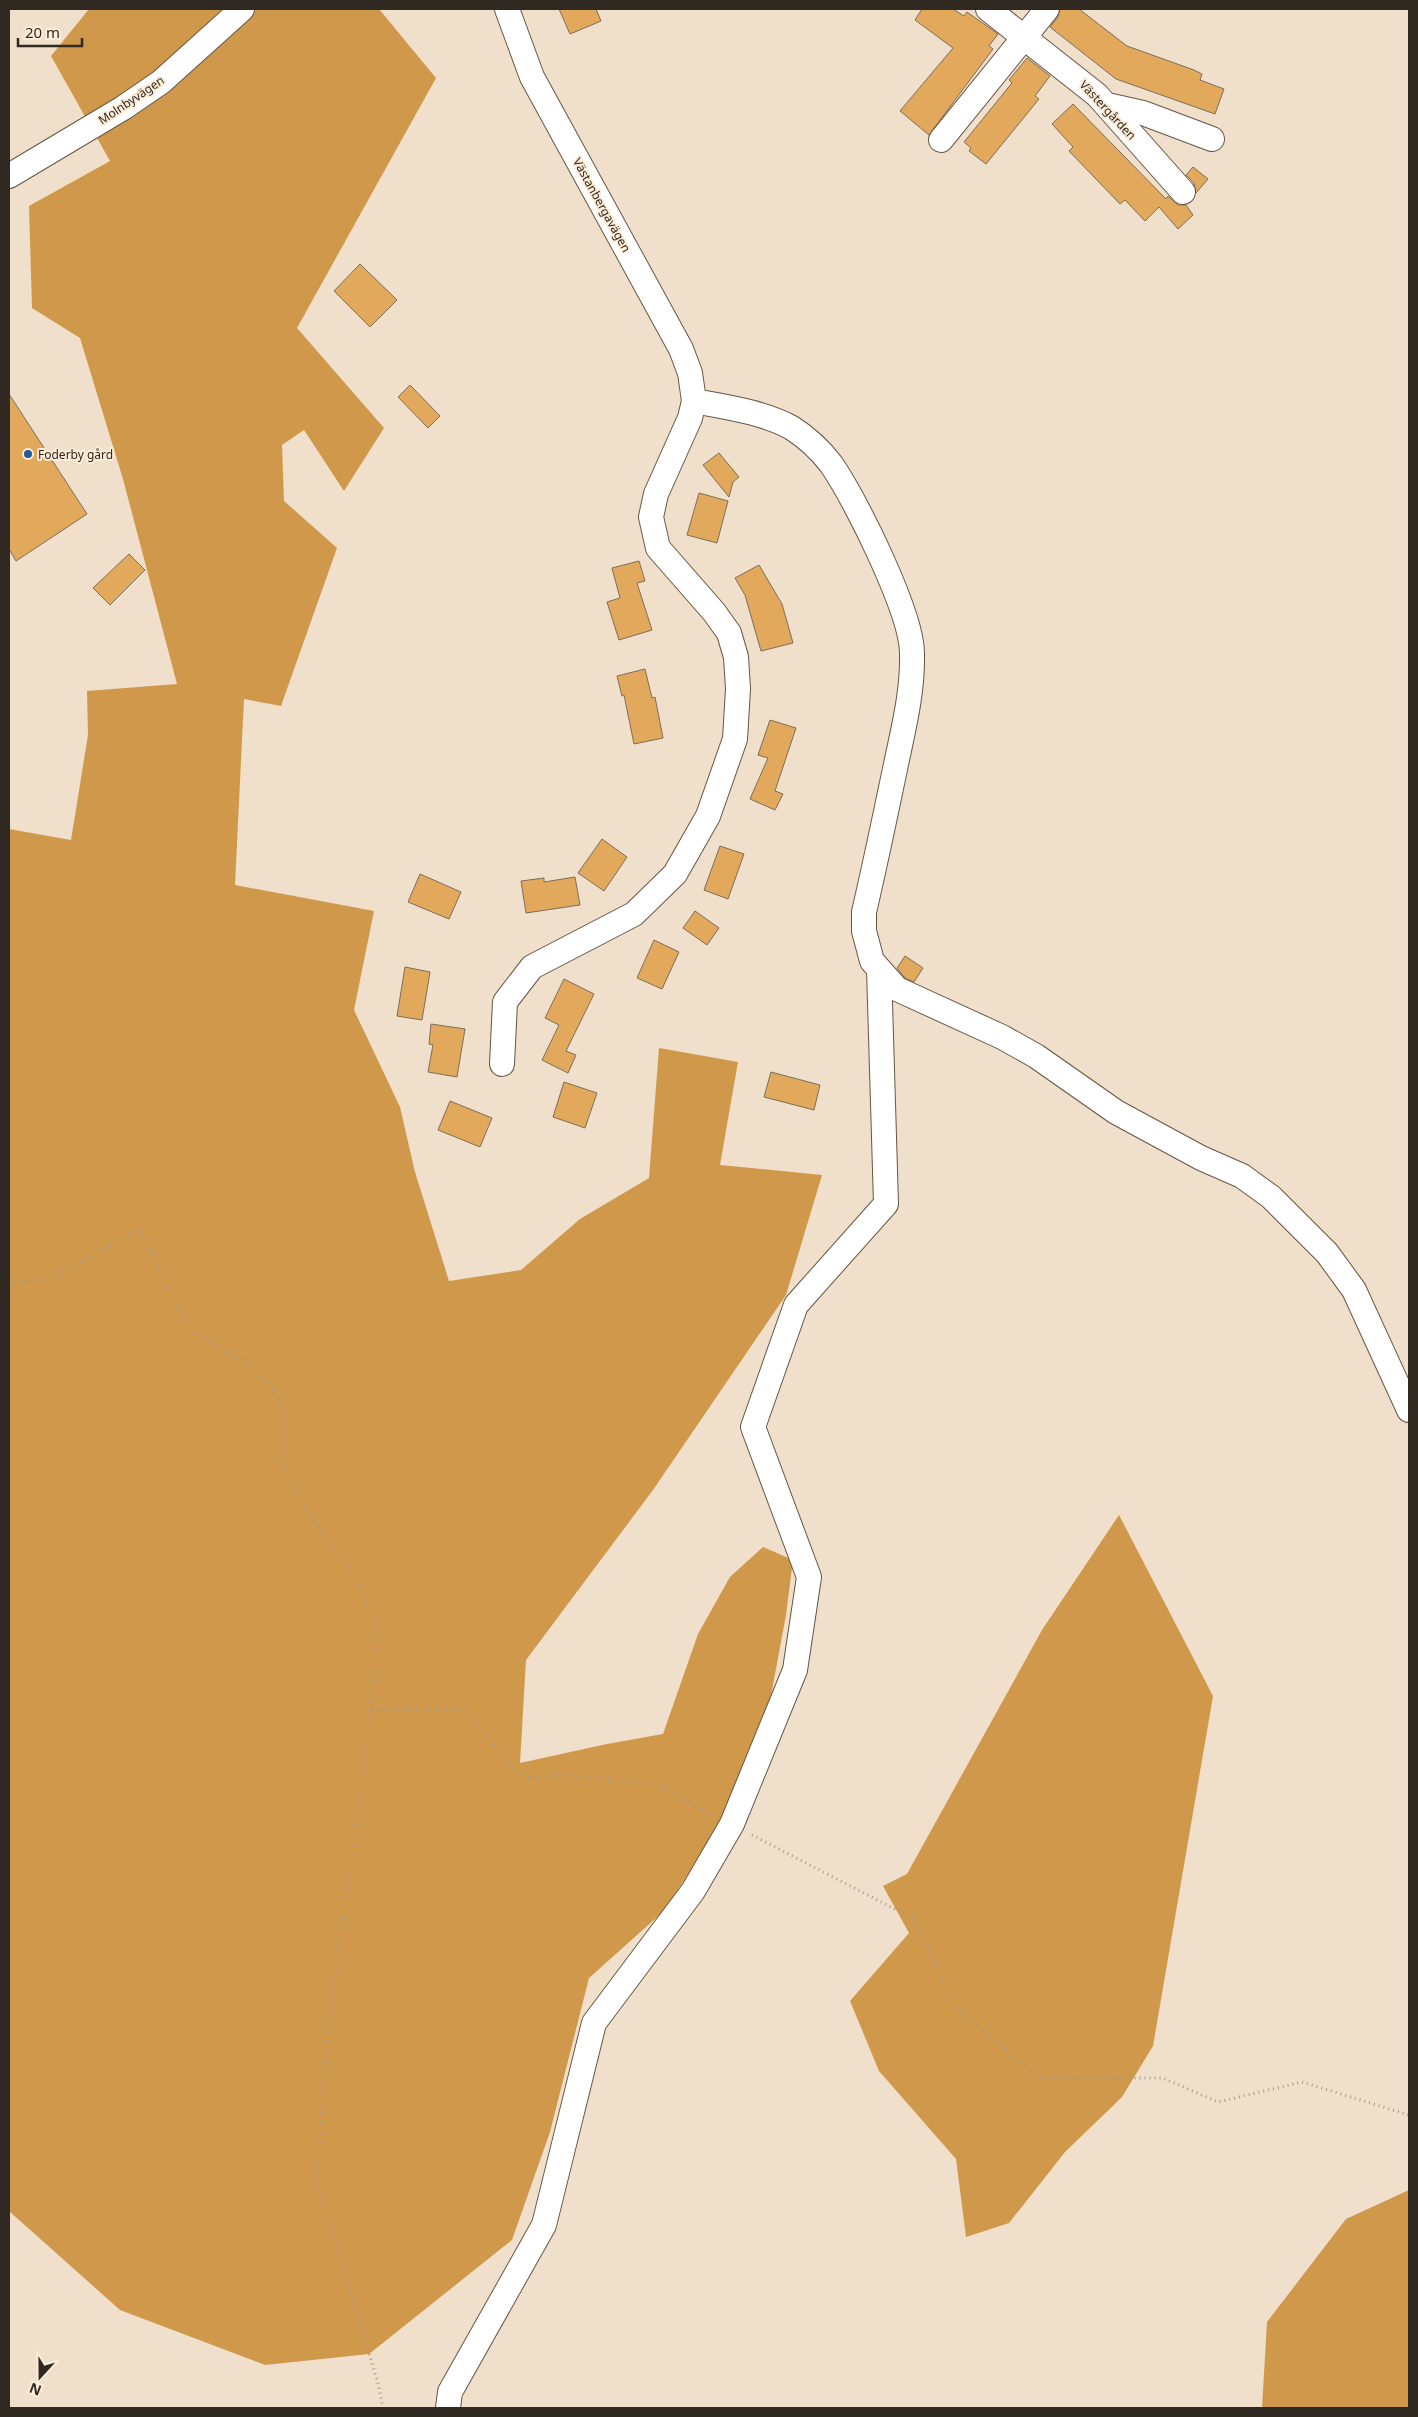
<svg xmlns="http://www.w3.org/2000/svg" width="1418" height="2417" viewBox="0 0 1418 2417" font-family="'Noto Sans',sans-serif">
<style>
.forest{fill:#d0984a}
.building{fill:#e2a95c;stroke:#7c6e5b}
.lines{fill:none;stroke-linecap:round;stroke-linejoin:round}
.minor-casing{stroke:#655745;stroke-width:26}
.path{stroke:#a79a8a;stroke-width:3;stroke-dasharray:1 4;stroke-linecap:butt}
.minor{stroke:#fff;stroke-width:24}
.poi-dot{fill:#1e5d93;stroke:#fdecd7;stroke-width:2}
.labels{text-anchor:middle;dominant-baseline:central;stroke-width:4;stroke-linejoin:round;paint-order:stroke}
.street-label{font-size:12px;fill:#302922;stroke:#fdecd7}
.poi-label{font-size:12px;fill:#302922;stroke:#fdecd7;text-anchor:start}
</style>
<rect width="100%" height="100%" fill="#f0dfca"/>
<!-- forest -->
<path class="forest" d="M89 9H379L436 78 297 328 384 428 344 491 304 430 282 445 284 501 337 548 281 706 244 699 235 885 374 911 354 1010 400 1107 415 1172 449 1281 521 1270 580 1219 649 1178 659 1048 738 1062 720 1165 822 1175 786 1295 653 1490 526 1660 520 1763 607 1744 663 1734 698 1634 730 1577 763 1547 793 1560 786 1615 767 1717 735 1800 665 1910 589 1978 550 2132 512 2240 369 2354 265 2365 120 2310 9 2211V829L71 840 88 735 87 691 177 684 123 479 80 338 32 308 29 206 110 161 51 56Z
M1119 1515 1213 1696 1153 2046 1122 2097 1065 2152 1009 2223 966 2237 956 2159 879 2071 850 2001 909 1933 883 1886 907 1874 1042 1630Z
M1409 2190V2408H1262L1267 2322 1346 2219Z"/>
<!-- building -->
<path class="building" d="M559 9H596L601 21 570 34Z
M922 9H953L964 16 967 12 998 34 989 46 993 49 929 135 900 111 953 48 915 20Z
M1060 9H1079L1127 46 1194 70 1202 74 1200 80 1224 89 1215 114 1116 79 1050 27 1058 17Z
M1027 58 1050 76 1035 96 1039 99 986 164 969 151 971 148 964 142 1012 83 1009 80Z
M1073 104 1166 199 1168 196 1178 205H1186L1193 215 1178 229 1159 207 1145 221 1125 200 1120 204 1069 151 1073 147 1052 124Z
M1193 167 1208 179 1196 193 1194 183 1186 175Z
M360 264 397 300 370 327 334 291Z
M410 385 440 416 428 428 398 397Z
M9 394 87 514 16 561 9 549Z
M719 453 739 477 733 482 729 497 703 465Z
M699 493 728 501 717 543 687 535Z
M129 554 145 570 110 605 93 588Z
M639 561 645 581 637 583 652 630 619 640 607 602 620 598 612 568Z
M759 565 782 604 793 643 761 651 745 595 735 578Z
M645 669 652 698 655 697 663 738 634 744 624 695 622 696 617 676Z
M770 720 796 728 775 791 783 794 775 810 750 799 768 758 758 755Z
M602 839 627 857 604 891 578 873Z
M720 846 744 854 728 899 704 890Z
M420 874 461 892 449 919 408 902Z
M575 877 580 905 526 913 521 881 544 878V882Z
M695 911 719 928 707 945 683 928Z
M654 940 679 952 662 989 637 978Z
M905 956 923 968 914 982 905 978 897 968Z
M405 967 430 972 422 1020 397 1016Z
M564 979 594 994 566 1051 576 1055 568 1073 542 1060 559 1025 545 1018Z
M431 1024 465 1029 457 1077 428 1072 433 1045 429 1044Z
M771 1072 820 1085 814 1110 764 1097Z
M564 1082 597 1093 585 1128 553 1117Z
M450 1101 492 1118 480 1147 438 1130Z"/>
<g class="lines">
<defs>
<path id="minor" d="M988 9 1097 95 1183 192
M1107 105 1143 113 1212 139
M941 140 1047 9
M9 176 123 108 161 82 242 9
M694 401C726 407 763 412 792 428 806 437 821 451 831 464 855 498 912 613 912 653 913 693 903 730 895 769 885 817 875 865 864 912V931L872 961 897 989 1002 1037 1036 1056 1116 1112 1201 1158 1242 1176 1271 1197 1327 1253 1354 1290 1409 1410
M502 1064 505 1002 532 967 634 914 675 874 708 816 735 739 738 689 736 657 729 633 714 612 658 548 651 517 656 494 690 418 694 401 690 373 681 349 532 77 507 9
M448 2408 450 2392 544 2225 594 2023 693 1891 732 1824 795 1670 809 1577 753 1427 796 1305 886 1204 879 969"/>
</defs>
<!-- minor casing -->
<use href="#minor" class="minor-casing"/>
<!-- path -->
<path class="path" d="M9 1284 51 1278 141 1229 170 1294 194 1333 248 1362 282 1403V1464L309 1514 357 1580 377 1626 371 1710 465 1709 522 1778 571 1775 657 1785 713 1814
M371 1710 328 2033 317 2179 378 2383 383 2408
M752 1835 914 1919 953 2004 1039 2078H1163L1218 2102 1302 2082 1409 2115"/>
<!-- minor -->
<use href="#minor" class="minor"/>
</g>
<!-- markers -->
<circle class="poi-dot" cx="28" cy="454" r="5"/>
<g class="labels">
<!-- street labels -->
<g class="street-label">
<text transform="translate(131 100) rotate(-34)">Molnbyvägen</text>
<text transform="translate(1108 110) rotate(47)">Västergården</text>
<text transform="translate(602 205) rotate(61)">Västanbergavägen</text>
</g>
<!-- poi labels -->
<g class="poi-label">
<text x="38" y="454">Foderby gård</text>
</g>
</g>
<!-- border -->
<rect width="1418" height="2417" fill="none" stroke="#302922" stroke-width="20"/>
<!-- north arrow -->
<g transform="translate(40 2377) rotate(201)" stroke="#fdecd7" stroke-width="4" paint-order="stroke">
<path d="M0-4L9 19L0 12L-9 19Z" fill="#302922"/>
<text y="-8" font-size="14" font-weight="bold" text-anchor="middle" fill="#302922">N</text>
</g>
<!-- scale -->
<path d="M18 38v8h64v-8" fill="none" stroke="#302922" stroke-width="2.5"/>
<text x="25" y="38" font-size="15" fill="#302922" stroke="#fdecd7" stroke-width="4" paint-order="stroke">20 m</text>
</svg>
